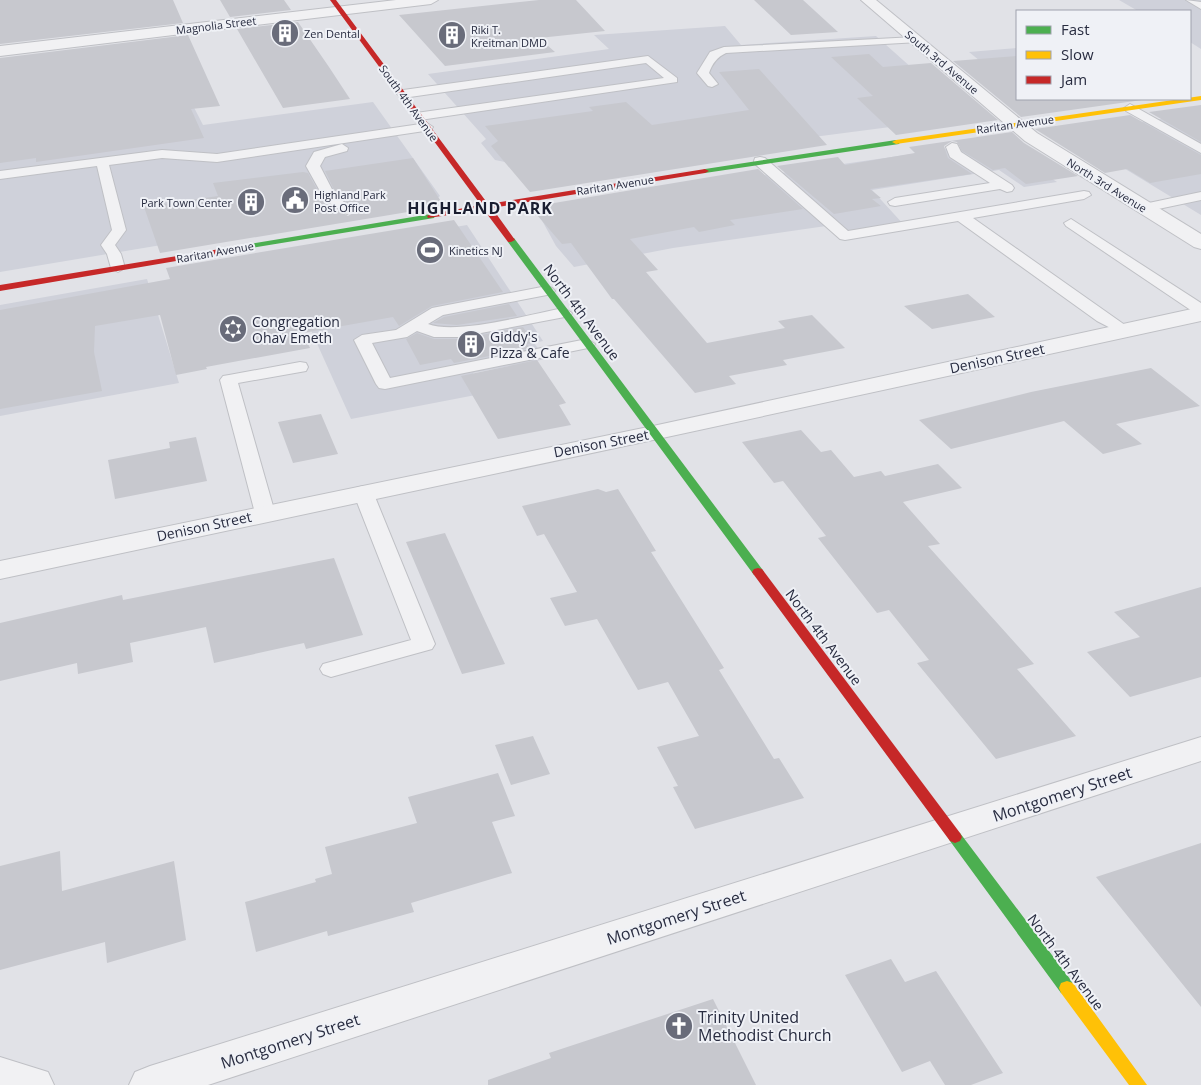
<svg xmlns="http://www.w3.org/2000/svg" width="1201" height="1085" viewBox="0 0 1201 1085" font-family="'Open Sans',sans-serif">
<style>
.built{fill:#cfd1da}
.building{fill:#c7c8ce}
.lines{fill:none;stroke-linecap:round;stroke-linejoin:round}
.lane-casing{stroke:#bfc0c5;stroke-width:2}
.street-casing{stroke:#bfc0c5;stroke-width:2}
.lane{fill:#f1f1f3;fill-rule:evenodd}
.street{fill:#f1f1f3;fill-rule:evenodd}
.fast{fill:#4caf50;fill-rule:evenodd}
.slow{fill:#ffc107;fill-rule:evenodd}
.jam{fill:#c62828;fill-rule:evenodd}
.labels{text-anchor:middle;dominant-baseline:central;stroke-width:4;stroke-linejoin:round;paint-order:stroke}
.far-street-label{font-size:11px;fill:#282c40;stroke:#eff1f6}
.far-poi-label{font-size:11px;fill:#282c40;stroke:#eff1f6;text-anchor:start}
.street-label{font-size:14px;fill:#282c40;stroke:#eff1f6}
.poi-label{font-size:14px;fill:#282c40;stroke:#eff1f6;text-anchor:start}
.far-district-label{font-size:16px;font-weight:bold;letter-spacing:1px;fill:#1a1e31;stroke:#eff1f6}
.near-street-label{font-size:16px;fill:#282c40;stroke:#eff1f6}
.near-poi-label{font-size:16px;fill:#282c40;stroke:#eff1f6;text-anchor:start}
</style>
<rect width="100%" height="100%" fill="#e1e2e7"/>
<!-- built -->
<path class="built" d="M1119 0H1201V49L1190 42V11H1138Z
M725 26 741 45 876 36 967 117 775 142 505 162 495 160 481 143 486 139 428 74 609 49 594 35Z
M1017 48V91L969 52Z
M183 86 203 125 373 102 440 196 436 199 0 272V109Z
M1201 113V215L1066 133Z
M995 142 1057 182 1024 187 999 170 872 190 905 226 845 236 833 225 673 248 574 267 556 246 539 215 746 178Z
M467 225 543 341 534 343 546 359 473 373 486 393 351 419 278 257Z
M147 279 179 383 0 416V305Z"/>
<!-- building -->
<path class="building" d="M0 0H173L183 23 0 44Z
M220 0H284L291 10 230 17Z
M539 0H576L605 31 539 38 555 52 445 66 399 15Z
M754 0H803L838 32 791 35Z
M298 22 329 67 350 99 283 108 237 29Z
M188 35 220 106 191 109 204 138 36 162V158L0 163V58Z
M869 54 883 67 931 63 998 120 896 135 857 98 873 96 831 57Z
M1017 56V99H1149L1021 117 953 61Z
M759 69 827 145 530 192 491 146 498 141 485 126 593 111 589 107 626 102 652 125 749 110 719 72Z
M1201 105V142L1149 112Z
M1130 115 1201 155V174L1150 183 1127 169 1105 173 1035 129Z
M1012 132 1024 143 1078 176 1026 184 1005 168 993 170 962 151 957 142 952 141 944 146 948 158 972 174 870 189 881 198 872 199 881 206 834 214 777 166 838 157 845 165 915 153 909 147Z
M413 158 444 206 160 253 144 207 218 196 213 183 303 172 308 173 324 202 348 216 355 212V209L336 194 325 171Z
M758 169 803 209 730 220 735 225 699 232 694 227 630 239 658 270 646 272 707 343 785 328 778 321 812 315 845 348 783 360 787 365 729 376 736 384 695 393 614 299H612L571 243 562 244 537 215 549 213 542 205Z
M454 220 503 292 432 306 399 326 393 317 303 333 310 348 206 367 207 369 176 375 160 315 95 326 94 352 102 391 0 409V310L170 279 166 268Z
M968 294 995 317 932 329 904 306Z
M509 304 517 316 457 325 433 323 444 317Z
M523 327 534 343 527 344 530 348 454 363 451 359 420 365 406 339 417 333 434 339H460Z
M537 360 566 403 559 405 571 425 498 439 461 376Z
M1151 368 1200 406 1116 424 1142 444 1103 454 1064 421 951 449 919 420 1031 392Z
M321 414 338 454 293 463 278 422Z
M801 430 821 452 831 450 854 477 881 471 885 476 938 464 962 488 903 502 940 544 928 546 1034 664 1017 669 1076 736 996 759 917 663 929 660 889 610 877 613 818 538 826 536 783 481 774 483 742 442Z
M196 437 207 481 115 499 108 460 170 448 169 442Z
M598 489 606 492 618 489 656 551 651 552 724 668 719 670 774 759 779 758 804 798 695 829 673 787 678 786 657 747 699 736 668 682 638 690 597 619 565 626 550 598 577 592 544 534 537 536 522 506Z
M445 533 478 606 505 664 462 674 406 542Z
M334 558 363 635 306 649 304 643 214 663 206 627 130 643 133 662 78 674 77 663 0 681V623L122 595 123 600Z
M1201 587V677L1130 697 1087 652 1140 637 1114 612Z
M533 736 550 774 511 785 495 745Z
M498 773 515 816 492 822 512 873 411 903 414 912 328 936 327 931 256 952 245 902 316 882 315 879 332 874 325 847 417 823 408 797Z
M1201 843V1007L1096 877Z
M60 851 62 891 174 861 186 940 107 963 105 942 0 970V866Z
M891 959 905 982 936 971 1003 1073 971 1085H945L930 1061 902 1072 845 975Z
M713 999 756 1085H488V1080L551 1058 549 1053Z"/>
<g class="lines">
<defs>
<path id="lane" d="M1186 0 1201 2V9Z
M915 37 920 40 919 42 726 53C717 57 712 64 709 73L718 84 712 87 708 86 697 73 710 52 724 47Z
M648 56 677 78V82L420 120 414 116 416 113 664 78 646 63 403 98 397 94 403 90Z
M1130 104 1201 144V153L1126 111 1124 108Z
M427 123 433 127 431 130 217 162 162 158 109 165 126 230 115 245 121 254 125 268 118 272 111 268 107 254 101 245 112 230 97 166 0 179V171L162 150 217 154Z
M952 143 957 144 961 152 1012 185 1014 188 1012 191 1007 192 1000 189 895 206 890 205 888 202 895 198 990 183 950 157 946 147Z
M342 144 348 148 347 151 325 157 320 166 335 195 354 210 347 214 325 200 306 166 314 152Z
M760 157 765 158 848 231 1084 191 1089 192 1091 195 1084 199 973 218 1132 330 1124 335 1097 321 958 221 845 240 840 239 755 164 754 161 755 158Z
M1201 192V200L1144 212 1137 208 1139 205Z
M1071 219 1201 303V315L1195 313 1066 226 1064 223Z
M547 286 552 288 555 291 552 294 443 315 428 324C457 335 531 314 564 308L572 313 570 316 460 337H434L417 331 407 337 372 343 390 378 587 339 595 344 593 347 385 389 379 388 376 384 354 340 362 335 396 330 432 308Z
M300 362 306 363 308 367 306 371 238 383 275 513 272 517H258L255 513 220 380 223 376 229 375Z
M363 486 370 488 373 492 435 644 432 649 331 677 323 674 320 669 323 664 411 640 353 492 356 488Z"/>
<path id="street" d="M396 0H438L431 4 0 56V46Z
M861 0H876L1037 133 1201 234V249L1194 247 1025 141Z
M1201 307V321L653 440 0 579V561L653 426Z
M1201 737V761L208 1085H129L135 1072 150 1066Z
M0 1057 48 1072 54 1085H0Z"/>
</defs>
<!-- lane casing -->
<use href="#lane" class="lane-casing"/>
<!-- street casing -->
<use href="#street" class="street-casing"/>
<!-- lane -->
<use href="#lane" class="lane"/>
<!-- street -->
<use href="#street" class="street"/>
<!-- fast -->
<path class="fast" d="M896 140 900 142 899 144 705 173 701 171 705 169Z
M431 214 435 216 434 218 226 252 222 250 226 248Z
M508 238H514L762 569 764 572 762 575H754L508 242Z
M955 831 960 833 1073 983 1075 988 1073 993 1067 995 1061 993 950 841 948 837 950 833Z"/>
<!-- slow -->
<path class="slow" d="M1201 96V100L896 144 892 142 896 140Z
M1067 981 1073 983 1147 1085H1129L1061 993 1059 988 1061 983Z"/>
<!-- jam -->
<path class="jam" d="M330 0H336L488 204 705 169 709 171 705 173 492 208 515 240 511 242H508L484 210 428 218 427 216 431 214 481 205Z
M226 248 230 250 229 252 0 291V285Z
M758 568 762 569 960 833 962 837 960 841 955 843 950 841 754 575 752 572 754 569Z"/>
</g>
<!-- icons -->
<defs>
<symbol id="building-disc" viewBox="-11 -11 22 22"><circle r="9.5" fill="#696c7a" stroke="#eff1f6"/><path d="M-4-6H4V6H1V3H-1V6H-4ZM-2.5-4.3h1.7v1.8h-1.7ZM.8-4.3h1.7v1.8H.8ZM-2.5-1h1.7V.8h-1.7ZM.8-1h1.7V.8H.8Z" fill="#fff"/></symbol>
<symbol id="civic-disc" viewBox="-11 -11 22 22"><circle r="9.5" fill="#696c7a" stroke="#eff1f6"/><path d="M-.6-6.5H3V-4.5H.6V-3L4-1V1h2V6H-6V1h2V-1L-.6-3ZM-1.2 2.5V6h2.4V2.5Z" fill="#fff"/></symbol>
<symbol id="stadium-disc" viewBox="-11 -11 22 22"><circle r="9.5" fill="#696c7a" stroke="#eff1f6"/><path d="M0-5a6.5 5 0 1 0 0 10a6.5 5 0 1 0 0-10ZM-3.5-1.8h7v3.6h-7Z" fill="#fff"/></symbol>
<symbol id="synagogue-disc" viewBox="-11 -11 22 22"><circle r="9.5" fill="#696c7a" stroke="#eff1f6"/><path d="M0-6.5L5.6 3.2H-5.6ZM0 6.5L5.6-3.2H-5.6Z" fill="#fff"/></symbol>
<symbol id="church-disc" viewBox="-11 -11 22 22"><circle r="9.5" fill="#696c7a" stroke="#eff1f6"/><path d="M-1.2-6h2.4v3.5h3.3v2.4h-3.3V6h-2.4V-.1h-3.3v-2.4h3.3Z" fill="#fff"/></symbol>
</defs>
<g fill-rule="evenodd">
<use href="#building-disc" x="269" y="17" width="32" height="32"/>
<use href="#building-disc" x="436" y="19" width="32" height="32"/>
<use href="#civic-disc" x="279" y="184" width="32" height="32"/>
<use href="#building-disc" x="235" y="186" width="32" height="32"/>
<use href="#stadium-disc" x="414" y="234" width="32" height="32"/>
<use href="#synagogue-disc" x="217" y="313" width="32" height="32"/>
<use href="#building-disc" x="455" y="328" width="32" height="32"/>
<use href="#church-disc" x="663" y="1010" width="32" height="32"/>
</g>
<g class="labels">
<!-- far-street labels -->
<g class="far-street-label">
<text transform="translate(216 25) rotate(-7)">Magnolia Street</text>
<text transform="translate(942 62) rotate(40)">South 3rd Avenue</text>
<text transform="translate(409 103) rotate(54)">South 4th Avenue</text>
<text transform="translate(1015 124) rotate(-8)">Raritan Avenue</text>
<text transform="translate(615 185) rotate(-9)">Raritan Avenue</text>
<text transform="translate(1107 185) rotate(32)">North 3rd Avenue</text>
<text transform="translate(215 252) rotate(-10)">Raritan Avenue</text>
</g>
<!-- far-poi labels -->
<g class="far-poi-label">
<text x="471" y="29">Riki T.<tspan x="471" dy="13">Kreitman DMD</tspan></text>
<text x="304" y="33">Zen Dental</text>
<text x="314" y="194">Highland Park<tspan x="314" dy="13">Post Office</tspan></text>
<text x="232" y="202" text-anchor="end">Park Town Center</text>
<text x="449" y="250">Kinetics NJ</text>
</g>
<!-- street labels -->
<g class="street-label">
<text transform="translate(582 312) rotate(53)">North 4th Avenue</text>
<text transform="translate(997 358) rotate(-12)">Denison Street</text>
<text transform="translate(601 443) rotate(-11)">Denison Street</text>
<text transform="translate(204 526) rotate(-12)">Denison Street</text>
<text transform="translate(824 637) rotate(53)">North 4th Avenue</text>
<text transform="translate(1066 962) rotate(53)">North 4th Avenue</text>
</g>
<!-- poi labels -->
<g class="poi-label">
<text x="252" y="321">Congregation<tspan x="252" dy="16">Ohav Emeth</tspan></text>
<text x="490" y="336">Giddy's<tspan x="490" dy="16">Pizza &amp; Cafe</tspan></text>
</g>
<!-- far-district labels -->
<g class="far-district-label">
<text x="480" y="208">HIGHLAND PARK</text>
</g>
<!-- near-street labels -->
<g class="near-street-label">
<text transform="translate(1062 794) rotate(-18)">Montgomery Street</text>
<text transform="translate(676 917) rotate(-18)">Montgomery Street</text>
<text transform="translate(290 1041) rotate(-18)">Montgomery Street</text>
</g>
<!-- near-poi labels -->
<g class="near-poi-label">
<text x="698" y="1017">Trinity United<tspan x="698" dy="18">Methodist Church</tspan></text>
</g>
</g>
<!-- legend -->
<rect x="1016" y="10" width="175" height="90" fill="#eff1f6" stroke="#9fa2ad"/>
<rect x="1026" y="26" width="25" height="8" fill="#4caf50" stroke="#9fa2ad"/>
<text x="1061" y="35" font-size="15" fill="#282c40">Fast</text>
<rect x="1026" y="51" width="25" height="8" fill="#ffc107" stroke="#9fa2ad"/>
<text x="1061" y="60" font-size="15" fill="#282c40">Slow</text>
<rect x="1026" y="76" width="25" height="8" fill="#c62828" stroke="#9fa2ad"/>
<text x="1061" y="85" font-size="15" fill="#282c40">Jam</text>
</svg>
